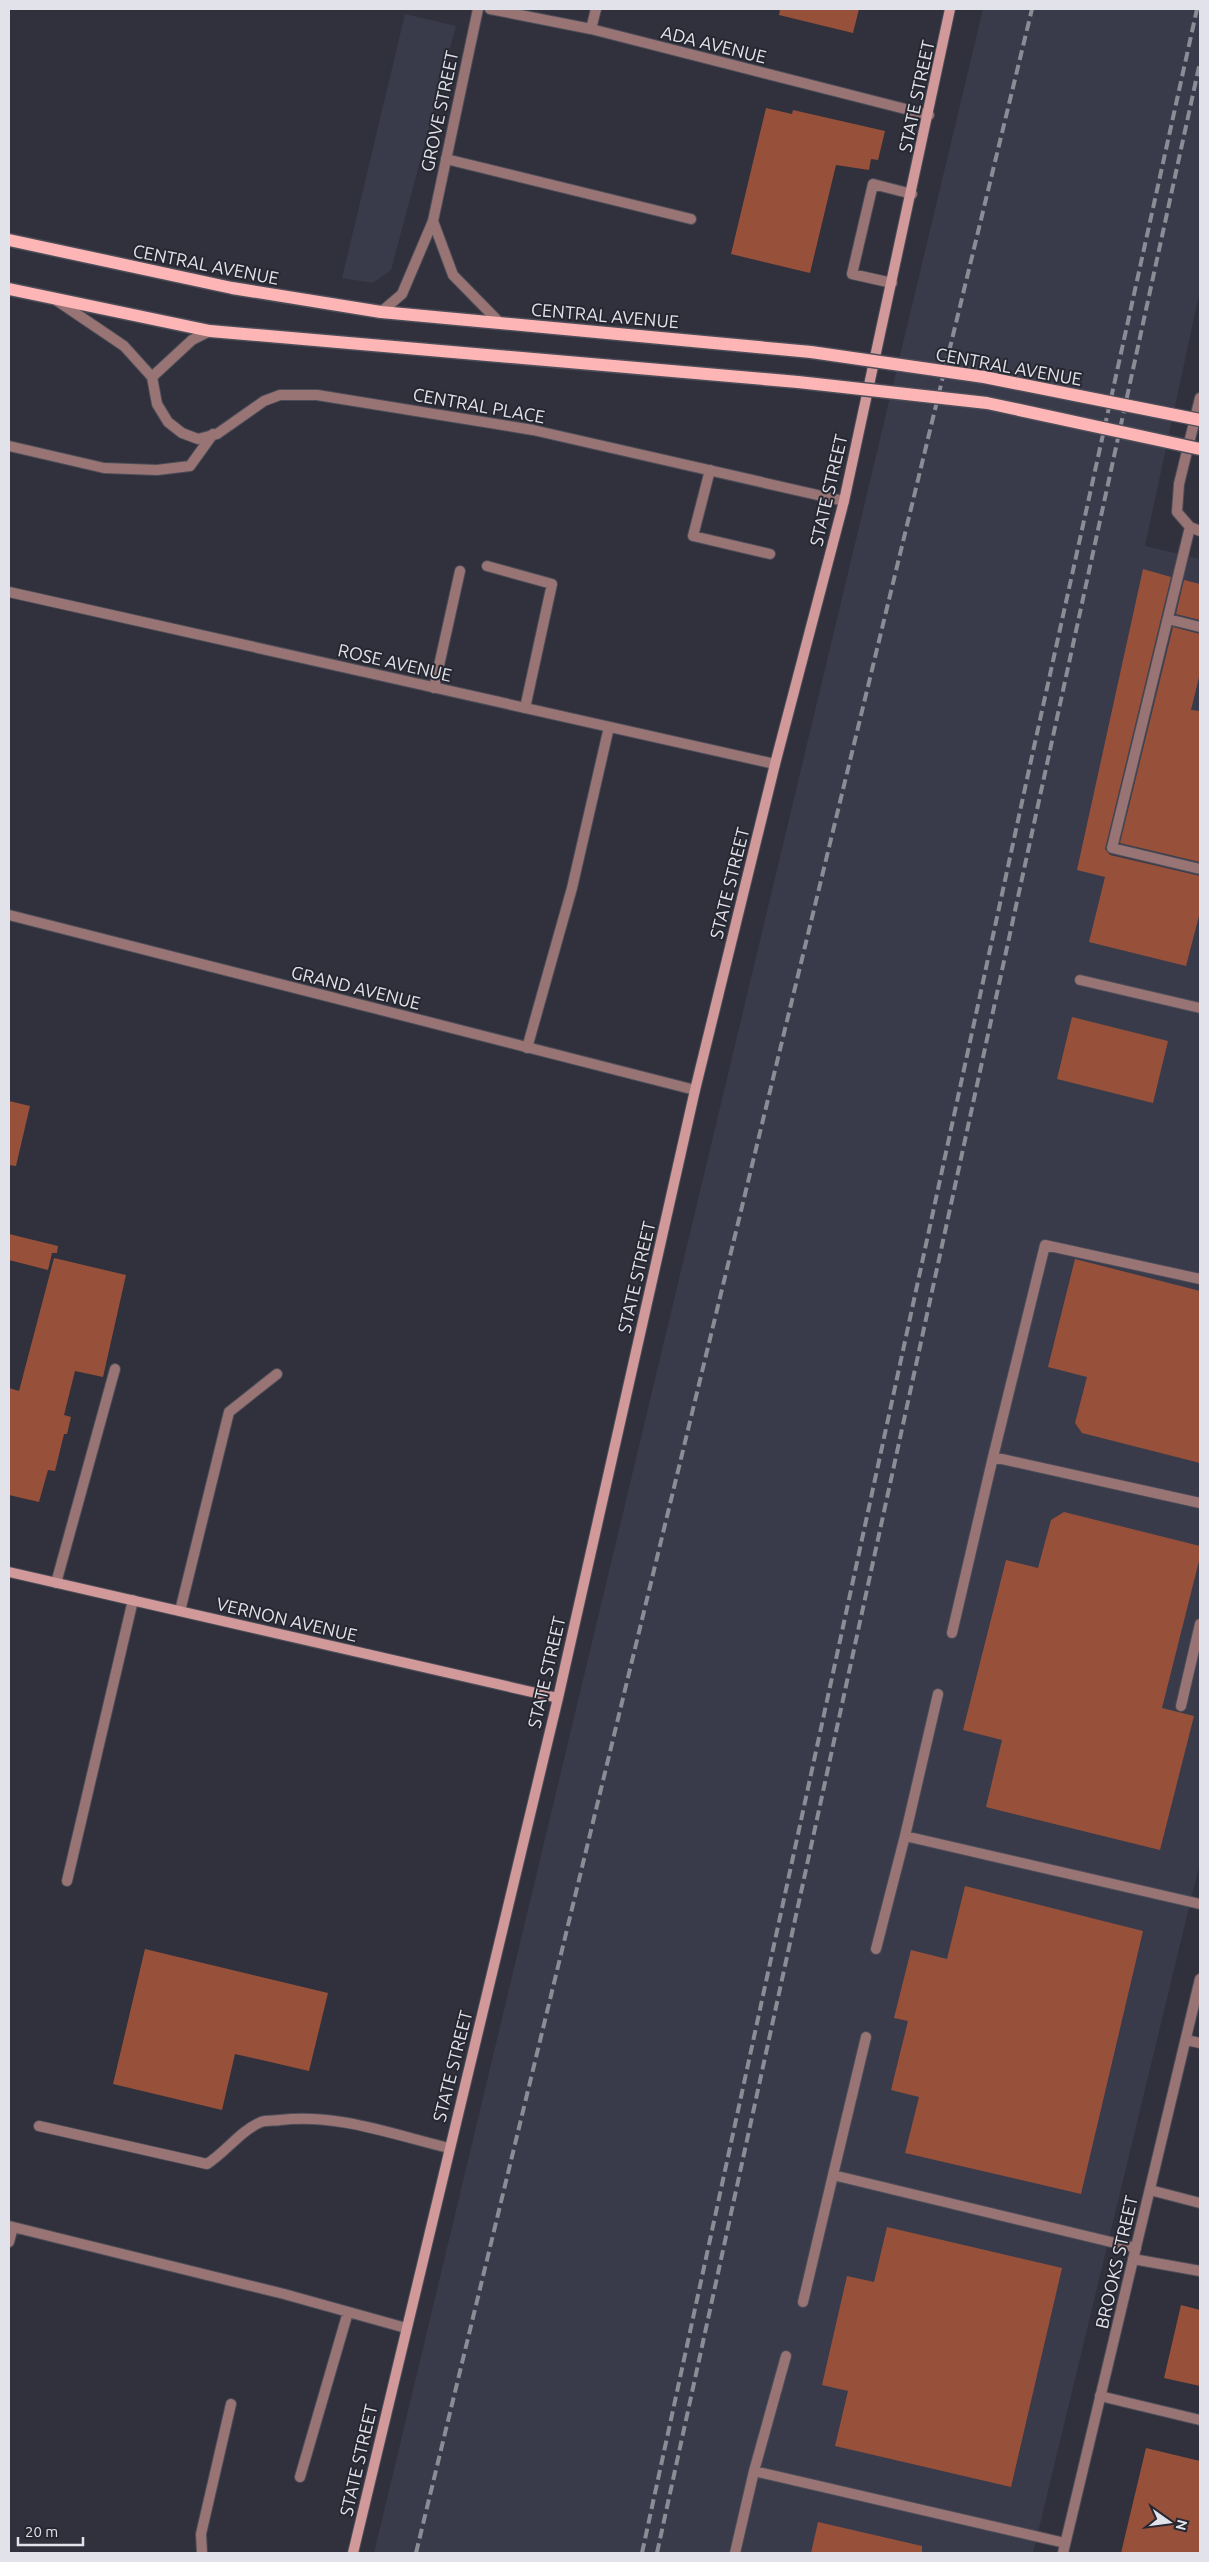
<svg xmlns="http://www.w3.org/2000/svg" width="1209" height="2562" viewBox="0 0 1209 2562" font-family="Ubuntu,sans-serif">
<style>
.built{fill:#393b4b}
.building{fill:#97513b}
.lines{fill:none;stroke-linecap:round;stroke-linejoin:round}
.lane-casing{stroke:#4c4d58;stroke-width:12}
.street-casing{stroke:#4c4d58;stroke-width:12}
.secondary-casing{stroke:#4c4d58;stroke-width:12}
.primary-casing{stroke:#4c4d58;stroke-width:15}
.lane{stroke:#987474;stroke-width:10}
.street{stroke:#987474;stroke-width:10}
.secondary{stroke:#d19999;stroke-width:10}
.primary{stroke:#fdb5b5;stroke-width:12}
.rail{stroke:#8b8c95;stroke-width:4;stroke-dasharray:10 5;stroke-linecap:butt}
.primary-bridge-casing{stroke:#4c4d58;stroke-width:15;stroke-linecap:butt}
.primary-bridge{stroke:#fdb5b5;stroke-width:12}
.labels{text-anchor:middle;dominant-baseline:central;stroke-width:4;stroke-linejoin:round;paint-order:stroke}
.street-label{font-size:18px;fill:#e2e3ea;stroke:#262731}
</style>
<rect width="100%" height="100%" fill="#30313c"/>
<!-- built -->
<path class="built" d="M983 9H1200V290L1145 546 1200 559V1862L1033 2553H374Z
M405 14 456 26 391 270 373 283 342 278Z"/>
<!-- building -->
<path class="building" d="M780 9H859L853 33 779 15Z
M766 108 792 114 793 110 885 131 878 160 871 159 869 170 836 165 810 273 731 254Z
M1143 569 1171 577 1105 849 1110 855 1200 876V912L1186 966 1089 942 1105 877 1077 870Z
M1184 580 1200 584V620L1176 614Z
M1173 627 1200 634V673L1191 710 1200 711V862L1120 843Z
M1072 1017 1168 1041 1153 1103 1057 1079Z
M9 1101 30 1106 16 1166 9 1165Z
M9 1234 58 1246 57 1253H52L48 1270 9 1260Z
M54 1258 126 1275 103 1377 75 1371 64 1415 71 1417 67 1434H64L55 1471 48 1470 39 1502 9 1495V1388L19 1391Z
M1075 1259 1200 1291V1463L1082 1433 1075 1423 1087 1377 1048 1367Z
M1064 1512 1200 1546V1557L1162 1708 1194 1716 1160 1850 986 1807 1002 1740 963 1730 1006 1560 1038 1568 1051 1520Z
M965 1886 1143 1931 1081 2194 905 2153 919 2097 891 2090 908 2021 894 2018 911 1950 947 1959Z
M145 1949 328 1993 309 2071 235 2054 222 2110 113 2084Z
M887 2227 1062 2268 1011 2487 835 2446 848 2391 822 2385 847 2276 874 2282Z
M1181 2305 1200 2310V2386L1164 2378Z
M1146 2448 1200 2461V2553H1121Z
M818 2522 922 2546V2553H811Z"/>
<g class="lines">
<defs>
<path id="lane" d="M446 159 691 219
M892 283 852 274 873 184 912 194
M1200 398 1179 484 1177 512 1190 527 1200 531
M9 446 104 468 157 470 190 466 213 434
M710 470 693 536 770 554
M1190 527 1112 848 1200 869
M487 566 552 584 525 708
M1168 619 1200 627
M434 688 460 571
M1080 980 1200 1008
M527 1048 572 888 609 727
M1200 1279 1045 1245 993 1457 1200 1503
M56 1583 115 1369
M180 1611 229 1412 277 1374
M952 1633 993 1457
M1181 1706 1200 1624
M905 1836 938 1694
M67 1881 133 1600
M876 1949 905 1836 1200 1904
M1186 2040 1200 2043
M39 2126 207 2164C226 2152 240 2131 261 2122 267 2120 275 2121 280 2120 337 2113 394 2135 449 2148
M833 2175 866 2037
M1150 2190 1200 2203
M9 2226 284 2294 406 2328
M9 2242 13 2227
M1133 2259 1200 2271
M803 2302 833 2175 1136 2248
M786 2356 754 2471 1065 2543
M1100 2396 1200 2420
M300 2477 348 2312
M202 2553 201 2534 231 2404
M735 2553 754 2471"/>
<path id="street" d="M490 9 591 29 929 115
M591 29 596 9
M433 221 453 275 500 323
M56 300 124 346 152 377
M381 312 402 294 433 221 478 9
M152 377 157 404 168 422 182 433 198 439 217 434 264 401 280 395H317L533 430 844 501
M152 377 192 340 210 331
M9 592 775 764
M9 915 695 1090
M1063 2553 1200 1979"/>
<path id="secondary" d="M9 1572 558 1698
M353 2553 558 1698 695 1090 775 764 844 501 950 9"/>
<path id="primary" d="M9 240 232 288 381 312 811 352
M9 289 210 331 798 382"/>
</defs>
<!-- lane casing -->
<use href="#lane" class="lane-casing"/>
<!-- street casing -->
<use href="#street" class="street-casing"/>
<!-- secondary casing -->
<use href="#secondary" class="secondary-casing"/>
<!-- primary casing -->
<use href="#primary" class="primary-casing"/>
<!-- lane -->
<use href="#lane" class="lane"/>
<!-- street -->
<use href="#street" class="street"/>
<!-- secondary -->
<use href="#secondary" class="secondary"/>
<!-- primary -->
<use href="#primary" class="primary"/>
<!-- rail -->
<path class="rail" d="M416 2553 1032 9
M642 2553 1032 756 1197 9
M657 2553 1200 62"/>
<defs>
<path id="primary-bridge" d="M811 352 984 377 1200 420
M798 382 987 403 1200 449"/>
</defs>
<!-- primary-bridge casing -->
<use href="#primary-bridge" class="primary-bridge-casing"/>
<!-- primary-bridge -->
<use href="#primary-bridge" class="primary-bridge"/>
</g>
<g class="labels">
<!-- street labels -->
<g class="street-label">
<text transform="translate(714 44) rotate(14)">ADA AVENUE</text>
<text transform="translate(916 96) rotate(-78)">STATE STREET</text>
<text transform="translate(439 111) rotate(-78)">GROVE STREET</text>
<text transform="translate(206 264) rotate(11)">CENTRAL AVENUE</text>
<text transform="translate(605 315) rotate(5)">CENTRAL AVENUE</text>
<text transform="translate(1009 366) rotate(10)">CENTRAL AVENUE</text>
<text transform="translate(479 405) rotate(10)">CENTRAL PLACE</text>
<text transform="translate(828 490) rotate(-77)">STATE STREET</text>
<text transform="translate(395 662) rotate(13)">ROSE AVENUE</text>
<text transform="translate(729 883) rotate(-76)">STATE STREET</text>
<text transform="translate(356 987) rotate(14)">GRAND AVENUE</text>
<text transform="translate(636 1277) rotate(-77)">STATE STREET</text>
<text transform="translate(287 1619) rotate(13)">VERNON AVENUE</text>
<text transform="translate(546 1672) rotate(-77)">STATE STREET</text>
<text transform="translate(452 2066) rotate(-76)">STATE STREET</text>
<text transform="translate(1116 2262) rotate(-77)">BROOKS STREET</text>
<text transform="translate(358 2460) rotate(-77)">STATE STREET</text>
</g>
</g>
<!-- border -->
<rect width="1209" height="2562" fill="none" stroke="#e2e3ea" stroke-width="20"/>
<!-- north arrow -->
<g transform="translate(1169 2522) rotate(104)" stroke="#262731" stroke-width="4" paint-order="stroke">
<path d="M0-4L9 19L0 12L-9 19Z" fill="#e2e3ea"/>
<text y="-8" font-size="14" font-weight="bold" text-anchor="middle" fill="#e2e3ea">N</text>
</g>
<!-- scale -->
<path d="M18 2537v8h65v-8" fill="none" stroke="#e2e3ea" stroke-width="2.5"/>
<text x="25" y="2537" font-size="15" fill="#e2e3ea" stroke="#262731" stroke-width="4" paint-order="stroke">20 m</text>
</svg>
